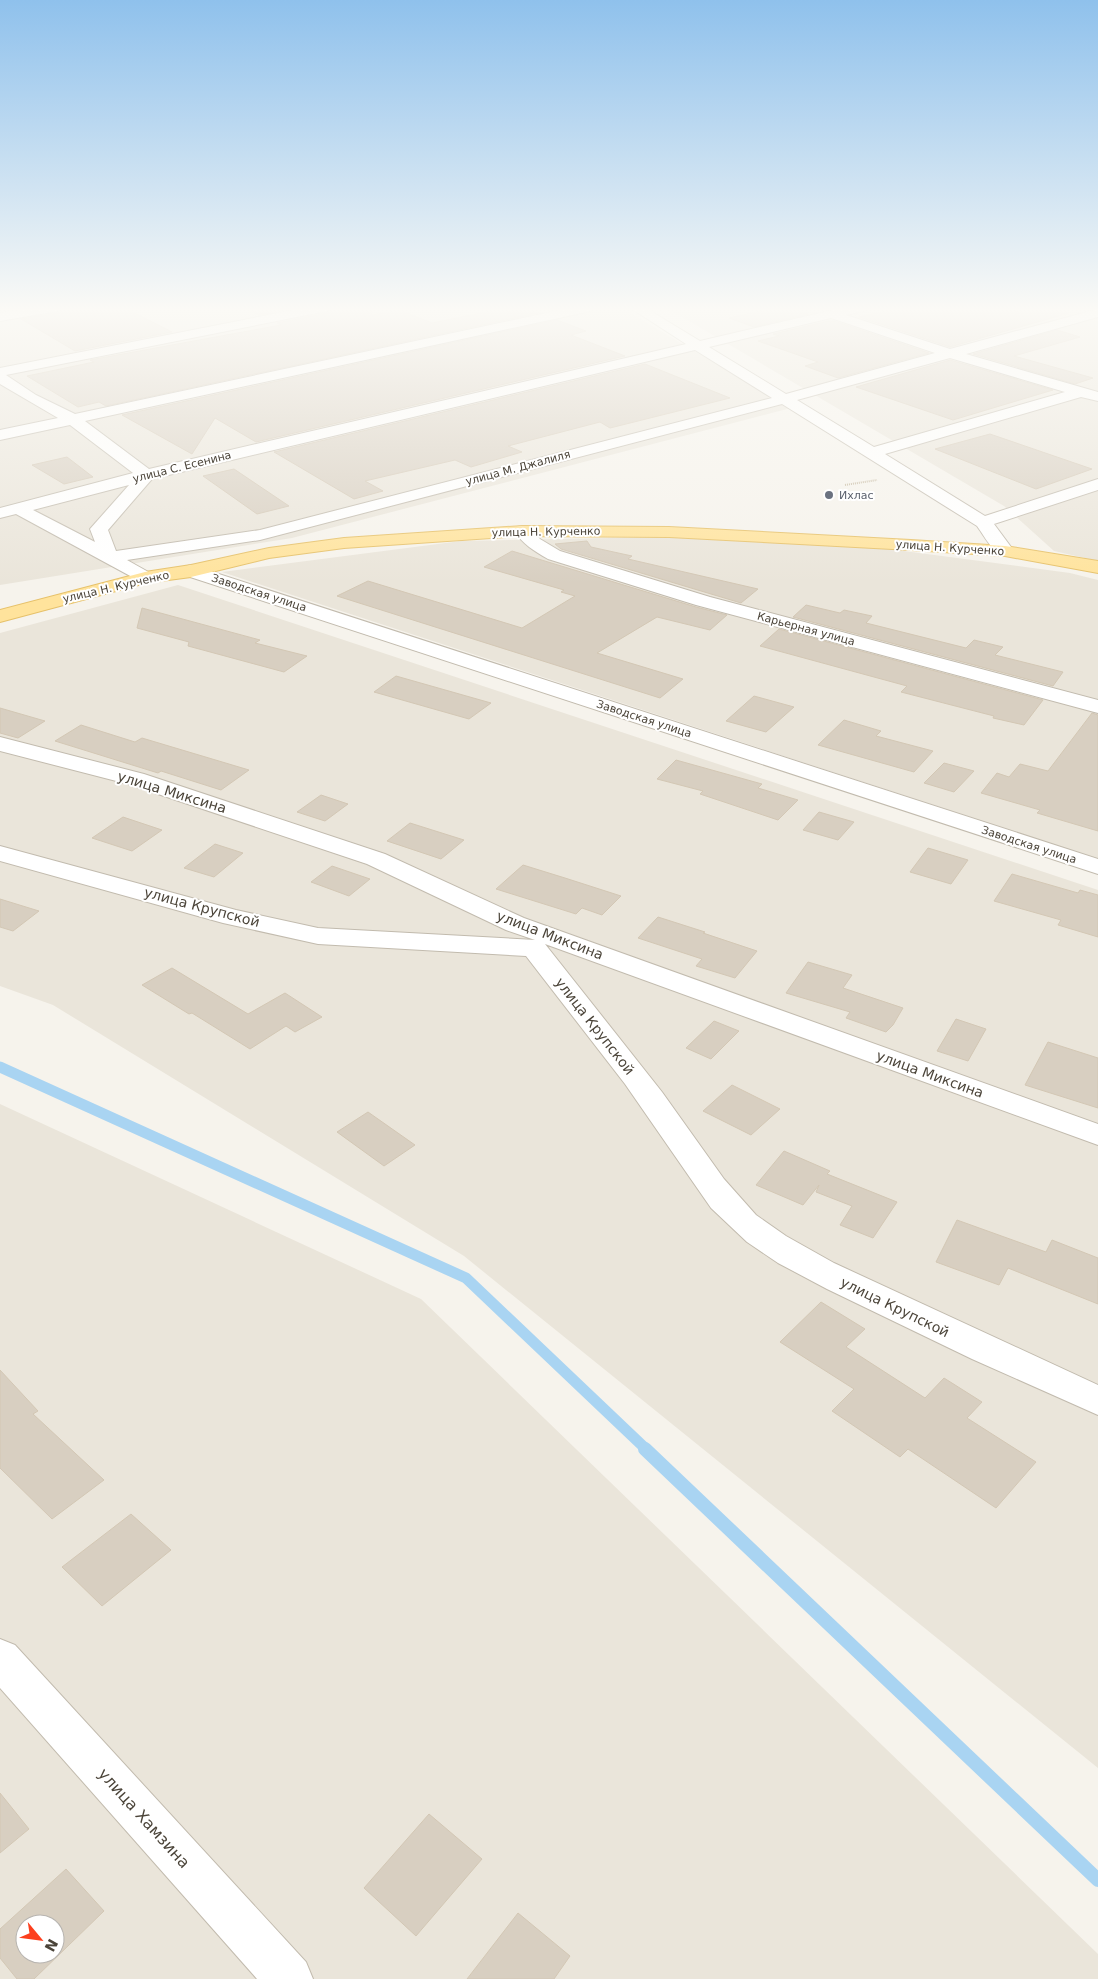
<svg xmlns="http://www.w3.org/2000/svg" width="1098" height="1979" viewBox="0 0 1098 1979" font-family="'DejaVu Sans',sans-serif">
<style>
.residential{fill:#eae5da;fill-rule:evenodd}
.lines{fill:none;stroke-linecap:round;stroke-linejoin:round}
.stream-far1{stroke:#a9d4f2;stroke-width:11}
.stream{stroke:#a9d4f2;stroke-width:14}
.building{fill:#d8cfc1;stroke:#d3c7b4;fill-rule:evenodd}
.minor-casing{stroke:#c2bbae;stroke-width:2}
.major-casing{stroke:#e6c16a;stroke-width:2}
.path{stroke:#c4b79f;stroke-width:2;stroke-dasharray:1 1;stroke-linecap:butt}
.minor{fill:#fff;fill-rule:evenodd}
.major{fill:#ffe39c;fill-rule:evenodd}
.worship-dot{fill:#6b7280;stroke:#fff;stroke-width:2}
.labels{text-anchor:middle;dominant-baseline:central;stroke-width:4;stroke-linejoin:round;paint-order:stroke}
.far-street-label{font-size:11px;fill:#4b4439;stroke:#fff}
.far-worship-label{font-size:11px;fill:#5b616d;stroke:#fff;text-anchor:start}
.street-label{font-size:14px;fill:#4b4439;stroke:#fff}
.near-street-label{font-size:16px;fill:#4b4439;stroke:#fff}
</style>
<rect width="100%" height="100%" fill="#f6f3ec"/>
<!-- residential -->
<path class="residential" d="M0 307H620L791 408 292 538 0 585Z
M665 307H1098V561L1054 551 1004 506Z
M661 537 881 548 1070 573 1098 580V859L222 572 461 541Z
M178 585 1098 890V1768L464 1256 53 1005 0 986V633Z
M0 1104 421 1299 1098 1954V1979H0ZM25 1924H55V1954H25Z"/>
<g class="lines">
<!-- stream-far1 -->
<path class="stream-far1" d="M0 1067 466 1278 647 1450"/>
<!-- stream -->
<path class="stream" d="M645 1449 1098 1880"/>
</g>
<!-- building -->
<path class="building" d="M66 307H123L172 332 75 351 21 319 58 313Z
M241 307H301L259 315Z
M335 307H371L372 315 399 310 432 323 510 307H522L538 313 106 406 99 402 78 407 27 376 94 362 90 360 281 325 277 323 327 313Z
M779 307H787L808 314 754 327 729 318Z
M903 307H1068L1069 313 950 347 859 317Z
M557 320 586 331 571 335 625 356 256 442 215 418 192 454 122 415Z
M828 321H834L929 353 838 378 805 366 818 362 758 341 779 336 773 334Z
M1057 330 1080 337 1014 356 1093 378 1075 384 973 354Z
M950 360 1053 390 953 420 856 387Z
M645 364 730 398 610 428 600 422 508 446 522 452 471 467 455 460 365 481 383 491 354 499 274 452Z
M990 434 1092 469 1036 489 935 449Z
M67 457 93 477 64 484 32 465Z
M234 469 289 506 257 514 203 476Z
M587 541 591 547 632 556 628 559 758 589 741 603 561 549 555 544Z
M512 551 696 607 727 615 710 630 657 617 597 653 683 679 660 698 337 596 368 581 522 628 575 596 561 592 564 590 484 567Z
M806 605 840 613 844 610 872 616 866 623 966 648 974 640 1003 647 995 655 1063 672 1053 686 793 617Z
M142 608 260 640 255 643 307 656 284 672 188 646 189 642 137 628Z
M779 629 1043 700 1024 725 993 718 994 716 901 692 907 686 760 646Z
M396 676 491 703 469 719 374 692Z
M754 696 794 707 766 732 726 721Z
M0 708 45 721 18 738 0 733Z
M1092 713 1098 715V831L1037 813 1040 810 981 793 997 773 1009 777 1020 764 1048 771Z
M844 720 881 731 876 736 933 751 914 772 818 745Z
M81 725 135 742 142 738 249 770 221 790 161 771 158 773 55 741Z
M676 760 762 784 758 788 798 800 778 820 700 794 703 791 657 779Z
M944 763 974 771 954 792 924 783Z
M321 795 348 804 325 821 297 812Z
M819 812 854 822 838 840 803 830Z
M123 817 162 830 132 851 92 838Z
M410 823 464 840 441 859 387 841Z
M215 844 243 853 214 877 184 868Z
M928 848 968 860 951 884 910 872Z
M523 865 565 878 621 896 602 915 582 908 576 914 496 889Z
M332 866 370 879 349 896 311 882Z
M1012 874 1078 893 1080 890 1098 895V937L1058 925 1061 920 994 901Z
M0 899 39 911 13 931 0 927Z
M658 917 705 932 703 933 757 951 735 978 696 966 702 959 638 938Z
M808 962 852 975 843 988 903 1008 893 1025 886 1032 846 1018 850 1012 786 993Z
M172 968 248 1014 285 993 322 1017 295 1032 286 1026 250 1049 192 1013 189 1014 142 985Z
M956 1019 986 1029 968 1061 937 1051Z
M714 1021 739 1031 711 1059 686 1048Z
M1048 1042 1098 1058V1108L1025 1085Z
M732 1085 780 1109 751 1135 703 1111Z
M368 1112 415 1145 384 1166 337 1132Z
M784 1151 830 1171 827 1174 897 1202 873 1238 840 1225 852 1206 816 1192 819 1185 803 1205 756 1185Z
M957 1220 1046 1252 1052 1240 1098 1258V1304L1008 1268 999 1285 936 1262Z
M821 1302 865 1329 846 1347 925 1398 944 1378 982 1402 967 1418 1036 1462 996 1508 908 1449 900 1457 832 1411 854 1389 780 1342Z
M0 1370 38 1411 33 1414 104 1480 52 1519 0 1468Z
M131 1514 171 1550 102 1606 62 1567Z
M0 1793 29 1829 0 1853Z
M429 1814 482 1859 416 1936 364 1888Z
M66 1869 104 1911 34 1979H17L0 1958V1929ZM25 1924H55V1954H25Z
M518 1913 570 1956 554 1979H467Z"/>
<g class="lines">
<defs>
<path id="minor" d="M37 307H64L58 311 0 321V313Z
M309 307H333L327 311 6 375 36 395 75 414 574 307H597L591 311 85 421 149 469 686 344 629 307H644L700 341 846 307H868L867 310 846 315 950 349 1098 309V317L966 354 1098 392V401L1081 397 885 454 985 516 1098 479V490L994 524 1014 551 1011 555C995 559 986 538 977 526L782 404 260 540 127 560 152 574 154 578 152 582 145 584 16 514 0 518V508L133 473 70 425 0 440V430L58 418 0 384V368ZM831 318 935 353 786 394 709 347ZM695 350 772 398 260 530 116 551 108 530 152 479ZM950 358 1065 392 874 447 797 400ZM129 485 90 529 95 542 33 510Z
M523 526 529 527 540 539 560 551 710 597 1098 700V713L696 605 548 559C534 551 523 544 514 531L517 527Z
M191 565 1098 859V874L184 575 182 571 184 567Z
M0 737 144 774 385 854 524 918 1098 1124V1145L545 944 662 1092 724 1179 756 1215 786 1236 834 1263 1098 1385V1415L972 1359 827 1289 778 1263 747 1242 711 1208 625 1084 526 956 318 944 223 923 0 861V846L236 910 318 928 535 940 506 930 367 864 128 784 0 751Z
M0 1639 15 1645 306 1962 313 1979H257L0 1688Z"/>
<path id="major" d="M523 526 669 527 911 540 1005 546 1098 561V573L1005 556 911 550 669 537 523 536 344 548 269 558 191 577 146 583 0 622V610L145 572 191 565 269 548 344 538Z"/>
</defs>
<!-- minor casing -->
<use href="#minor" class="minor-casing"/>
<!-- major casing -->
<use href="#major" class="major-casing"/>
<!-- path -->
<path class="path" d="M845 485 877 480"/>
<!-- minor -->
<use href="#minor" class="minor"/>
<!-- major -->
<use href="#major" class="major"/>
</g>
<!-- sky -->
<linearGradient id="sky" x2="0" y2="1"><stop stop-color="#8fc1ec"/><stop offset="0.53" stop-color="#fbfaf6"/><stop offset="1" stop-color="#fbfaf6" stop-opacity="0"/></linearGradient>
<rect width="1098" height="584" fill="url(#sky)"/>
<!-- markers -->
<circle class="worship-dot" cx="829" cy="495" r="5"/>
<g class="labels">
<!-- far-street labels -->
<g class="far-street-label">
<text transform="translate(182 467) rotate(-14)">улица С. Есенина</text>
<text transform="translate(518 468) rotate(-15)">улица М. Джалиля</text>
<text transform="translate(546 532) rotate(-1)">улица Н. Курченко</text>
<text transform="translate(950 548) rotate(4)">улица Н. Курченко</text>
<text transform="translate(116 587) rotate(-13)">улица Н. Курченко</text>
<text transform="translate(259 593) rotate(18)">Заводская улица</text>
<text transform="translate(806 629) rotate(15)">Карьерная улица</text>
<text transform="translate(644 719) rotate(18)">Заводская улица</text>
<text transform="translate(1029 845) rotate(18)">Заводская улица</text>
</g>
<!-- far-worship labels -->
<g class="far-worship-label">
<text x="839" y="495">Ихлас</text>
</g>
<!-- street labels -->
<g class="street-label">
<text transform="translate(172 792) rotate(17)">улица Миксина</text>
<text transform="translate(202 907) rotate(15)">улица Крупской</text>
<text transform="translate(550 935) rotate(21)">улица Миксина</text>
<text transform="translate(595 1026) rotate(52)">улица Крупской</text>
<text transform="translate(930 1074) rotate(20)">улица Миксина</text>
<text transform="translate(895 1307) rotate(26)">улица Крупской</text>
</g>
<!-- near-street labels -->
<g class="near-street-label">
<text transform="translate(144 1818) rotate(48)">улица Хамзина</text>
</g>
</g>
<!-- north arrow -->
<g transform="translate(40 1939) rotate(119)"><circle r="24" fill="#ffffff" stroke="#b7b4b0"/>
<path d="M0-4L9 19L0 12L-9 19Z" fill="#fc3f1d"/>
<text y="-8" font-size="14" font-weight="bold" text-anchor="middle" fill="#4b4439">N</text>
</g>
</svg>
